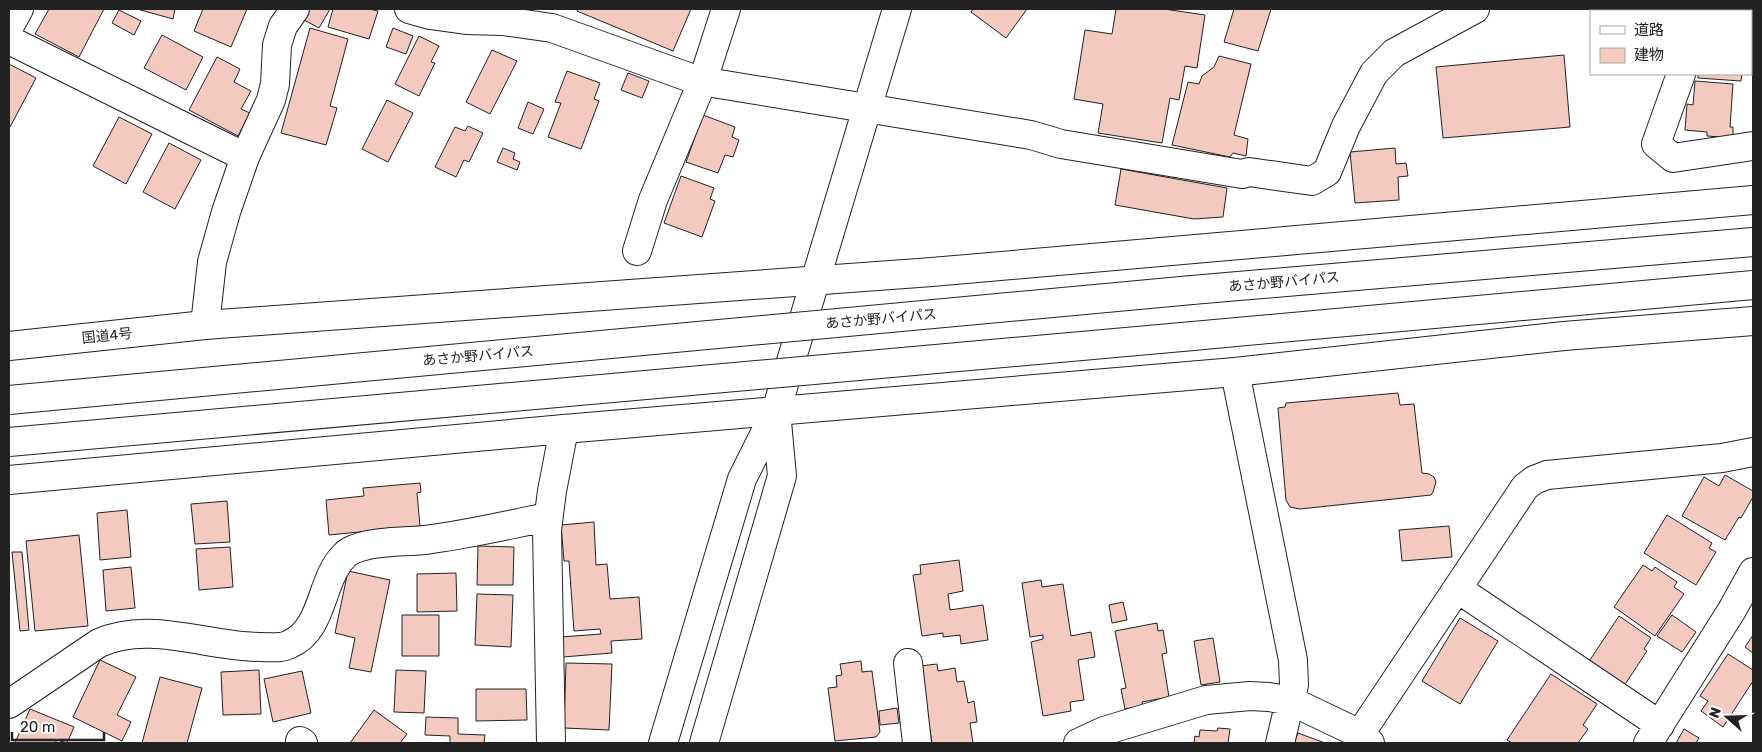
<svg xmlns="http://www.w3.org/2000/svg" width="1762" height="752" viewBox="0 0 1762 752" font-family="Rubik,'Noto Sans JP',sans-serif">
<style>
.building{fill:#f3c9c0;stroke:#222}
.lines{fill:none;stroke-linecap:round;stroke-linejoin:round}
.street-casing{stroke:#222;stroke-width:30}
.secondary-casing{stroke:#222;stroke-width:30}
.highway-casing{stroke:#222;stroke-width:30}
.street{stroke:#fff;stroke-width:28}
.secondary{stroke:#fff;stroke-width:28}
.highway{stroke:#fff;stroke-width:28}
.highway-bridge-casing{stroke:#222;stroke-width:30;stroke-linecap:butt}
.highway-bridge{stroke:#fff;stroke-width:28}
.labels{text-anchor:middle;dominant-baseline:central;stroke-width:4;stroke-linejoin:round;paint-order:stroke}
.street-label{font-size:14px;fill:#222;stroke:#fff}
</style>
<rect width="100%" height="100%" fill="#fff"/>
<!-- building -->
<path class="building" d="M49 9H104L79 57 35 34Z
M137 9H175L173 19Z
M203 9H247L231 47 194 31Z
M310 9H330L319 28 304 20Z
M333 9H369L378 11 369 39 328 27Z
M578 9H691L673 51 577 11Z
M973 9H1027L1006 38 971 12Z
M1116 9H1164L1205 15 1197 68 1185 66 1179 100 1170 98 1162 143 1098 133 1103 104 1074 99 1085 30 1112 34Z
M1234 9H1271L1258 51 1224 42Z
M1603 9H1640V11H1603Z
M1706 9H1745V11H1706Z
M119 10 141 21 134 35 112 23Z
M310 28 348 39 330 106 337 108 326 145 281 133Z
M393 28 413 36 406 54 386 47Z
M162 35 203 57 186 90 144 68Z
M419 36 439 46 431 62 435 63 419 96 395 84Z
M492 50 517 61 490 114 466 102Z
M1564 55 1570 127 1443 138 1436 67Z
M1219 56 1251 64 1234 135 1248 139 1246 156 1233 153 1230 157 1172 145 1188 82 1199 84 1202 76 1214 67Z
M217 57 240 69 234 82 251 91 241 109 250 113 238 136 189 110Z
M9 64 36 78 10 127 9 126Z
M567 71 600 83 594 99 599 101 581 149 548 137 561 103 555 102Z
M628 73 649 81 642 98 621 90Z
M1698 74H1742L1741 81 1698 78Z
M1695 81 1733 84 1730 127H1733V138L1707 136V132L1685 130 1687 104 1693 105Z
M387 100 413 113 388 162 362 149Z
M528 102 544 109 533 134 518 128Z
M703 115 735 127 732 137 739 140 733 157 725 155 718 173 686 162Z
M119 117 152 134 126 184 93 166Z
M468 126 483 133 469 162 464 160 456 177 435 167 455 127 465 131Z
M169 143 201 160 175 209 143 192Z
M503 148 515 153 513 159 520 162 517 170 497 162Z
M1395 148 1396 164 1406 163 1408 176 1398 177 1399 200 1355 203 1350 152Z
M1121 169 1227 188 1223 217 1194 219 1115 205Z
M681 176 714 188 710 199 715 201 702 237 664 223Z
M1398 393 1400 405 1414 404 1422 473 1429 474 1434 477 1436 482 1433 492 1431 495 1300 509 1290 507 1286 500 1278 408 1285 407 1286 403Z
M1725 475 1753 491V497L1741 518 1739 517 1725 540 1682 516 1704 477 1719 486Z
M420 483 421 492 417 493 420 526 329 535 326 500 364 496 363 488Z
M227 501 230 542 195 544 191 504Z
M127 510 131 557 100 560 97 513Z
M1667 515 1712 543 1709 548 1716 552 1696 585 1644 553Z
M594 522 596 565 607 564 610 599 639 597 642 639 611 641 612 653 563 657 561 637 601 634 600 629 574 631 569 561H564L561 525Z
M1449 526 1452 557 1402 561 1399 530Z
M79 535 88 626 35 631 26 541Z
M478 546 514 547 513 585H477Z
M230 547 233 587 199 590 196 549Z
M12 552H22L29 630 20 631Z
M959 560 963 591 948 594 950 610 983 605 988 640 961 644 960 635 943 637V633L922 636 913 575 921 574 920 565Z
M1643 565 1652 571 1655 567 1677 582 1674 587 1684 594 1655 636 1614 607Z
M131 567 135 608 106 611 103 570Z
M348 571 390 580 371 672 349 668 355 638 335 633Z
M456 573 457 611 417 612V574Z
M1041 580 1042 587 1063 584 1071 636 1091 632 1095 657 1078 660 1084 700 1070 702 1071 711 1043 716 1031 642 1043 639V635L1030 637 1022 583Z
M477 594 513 595 511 647 475 645Z
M1123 602 1127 620 1112 623 1109 605Z
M402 615H439V656H402Z
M1672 615 1696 632 1682 652 1657 636Z
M1619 616 1651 638 1644 649 1647 651 1624 686 1588 663Z
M1460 618 1498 641 1460 704 1422 681Z
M1157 623 1158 631 1163 630 1167 653 1162 654 1169 697 1142 702 1143 706 1125 709 1121 689 1126 688 1115 631Z
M1753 635V653L1745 647Z
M1213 638 1220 682 1201 685 1194 641Z
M1728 654 1753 670V681L1723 727 1701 711 1708 701 1700 696Z
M100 660 136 677 117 715 131 722 122 741 73 717Z
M861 661 862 672 872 671 880 732 876 737 835 741 828 688 837 687 836 676 842 675 840 664Z
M566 663 612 664 609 730 564 728Z
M937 664 938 671 955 668 957 682 964 681 968 703 974 701 977 722 970 723 973 743H932L920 666Z
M259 670 261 714 223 715 221 672Z
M396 670 426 671 424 713 394 712Z
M302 671 311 713 273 722 264 679Z
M1551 674 1597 704 1583 725 1588 729 1578 743H1512L1507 740Z
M160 677 202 688 187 743H142Z
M476 689H526L527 720 476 721Z
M897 708 899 723 880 725 879 711Z
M30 709 74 727 67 743 57 740 55 743H15Z
M374 710 407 734 400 743H350Z
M426 717 458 718V734L485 735 484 743H450V736L425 735Z
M1218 728 1230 729 1228 743H1194L1195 736 1199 737 1200 730 1217 731Z
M1684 729 1699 738 1696 743H1676Z
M1298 733 1325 743H1294Z"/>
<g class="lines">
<defs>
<path id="street" d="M409 9 430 15 466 20 503 21 552 28 691 78 719 84 1031 135 1061 144 1242 174 1249 172 1312 181 1327 172 1346 126 1374 73 1394 53 1475 9
M1691 11V9
M9 27 19 9
M9 40 245 157
M1681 74 1656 144 1673 158 1753 146
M637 251 653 200 703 80 726 9
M205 325 212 262 226 212 245 157 271 100 275 84 277 45 283 26 295 9
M1235 372 1293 660 1294 685 1280 743
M1458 589 1660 725
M908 663 917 743
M9 704 99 643C150 620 207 647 260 647 270 647 281 649 290 644 324 629 320 580 344 556 349 550 357 548 364 546 383 541 405 542 425 540 466 535 507 525 548 517
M1360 734 1525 487 1534 480 1547 475 1722 458 1753 452
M300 741 303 743
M551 743 547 530 552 491 564 429
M1078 743 1104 731 1206 700 1250 696 1269 697 1291 701 1360 734 1370 743
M1648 743 1732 610 1753 572"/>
<path id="secondary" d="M663 743 742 479 776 411 897 9
M704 743 782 476 776 411"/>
<path id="highway" d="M1192 290 1753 242
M1193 336 1753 285
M9 346 205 325 932 272 1753 200
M9 480 564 429 1235 372 1564 336 1753 321"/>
</defs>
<!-- street casing -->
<use href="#street" class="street-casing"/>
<!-- secondary casing -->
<use href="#secondary" class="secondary-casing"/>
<!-- highway casing -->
<use href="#highway" class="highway-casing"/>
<!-- street -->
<use href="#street" class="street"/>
<!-- secondary -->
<use href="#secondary" class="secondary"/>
<!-- highway -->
<use href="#highway" class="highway"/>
<defs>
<path id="highway-bridge" d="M9 400 1192 290
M9 442 1193 336"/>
</defs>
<!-- highway-bridge casing -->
<use href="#highway-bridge" class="highway-bridge-casing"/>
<!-- highway-bridge -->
<use href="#highway-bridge" class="highway-bridge"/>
</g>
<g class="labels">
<!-- street labels -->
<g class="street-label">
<text transform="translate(1284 282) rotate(-5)">あさか野バイパス</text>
<text transform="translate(881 319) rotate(-5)">あさか野バイパス</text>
<text transform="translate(107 336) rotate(-6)">国道4号</text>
<text transform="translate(478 356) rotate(-5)">あさか野バイパス</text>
</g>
</g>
<!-- border -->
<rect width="1762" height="752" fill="none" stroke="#222222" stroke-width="20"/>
<!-- legend -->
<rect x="1590" y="10" width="162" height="65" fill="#ffffff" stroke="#a7a7a7"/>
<rect x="1600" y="26" width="25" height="8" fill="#ffffff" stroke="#a7a7a7"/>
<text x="1634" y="35" font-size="15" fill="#222222">道路</text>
<rect x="1600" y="48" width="25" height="15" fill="#f3c9c0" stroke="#a7a7a7"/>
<text x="1634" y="60" font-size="15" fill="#222222">建物</text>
<!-- north arrow -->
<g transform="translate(1727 717) rotate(290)" stroke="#ffffff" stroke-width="4" paint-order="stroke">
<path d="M0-4L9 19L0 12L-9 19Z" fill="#222222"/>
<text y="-8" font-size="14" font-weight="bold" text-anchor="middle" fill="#222222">N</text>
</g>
<!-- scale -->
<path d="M12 732v8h92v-8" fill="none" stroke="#222222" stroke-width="2.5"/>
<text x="20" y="732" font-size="15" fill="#222222" stroke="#ffffff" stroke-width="4" paint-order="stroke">20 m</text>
</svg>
